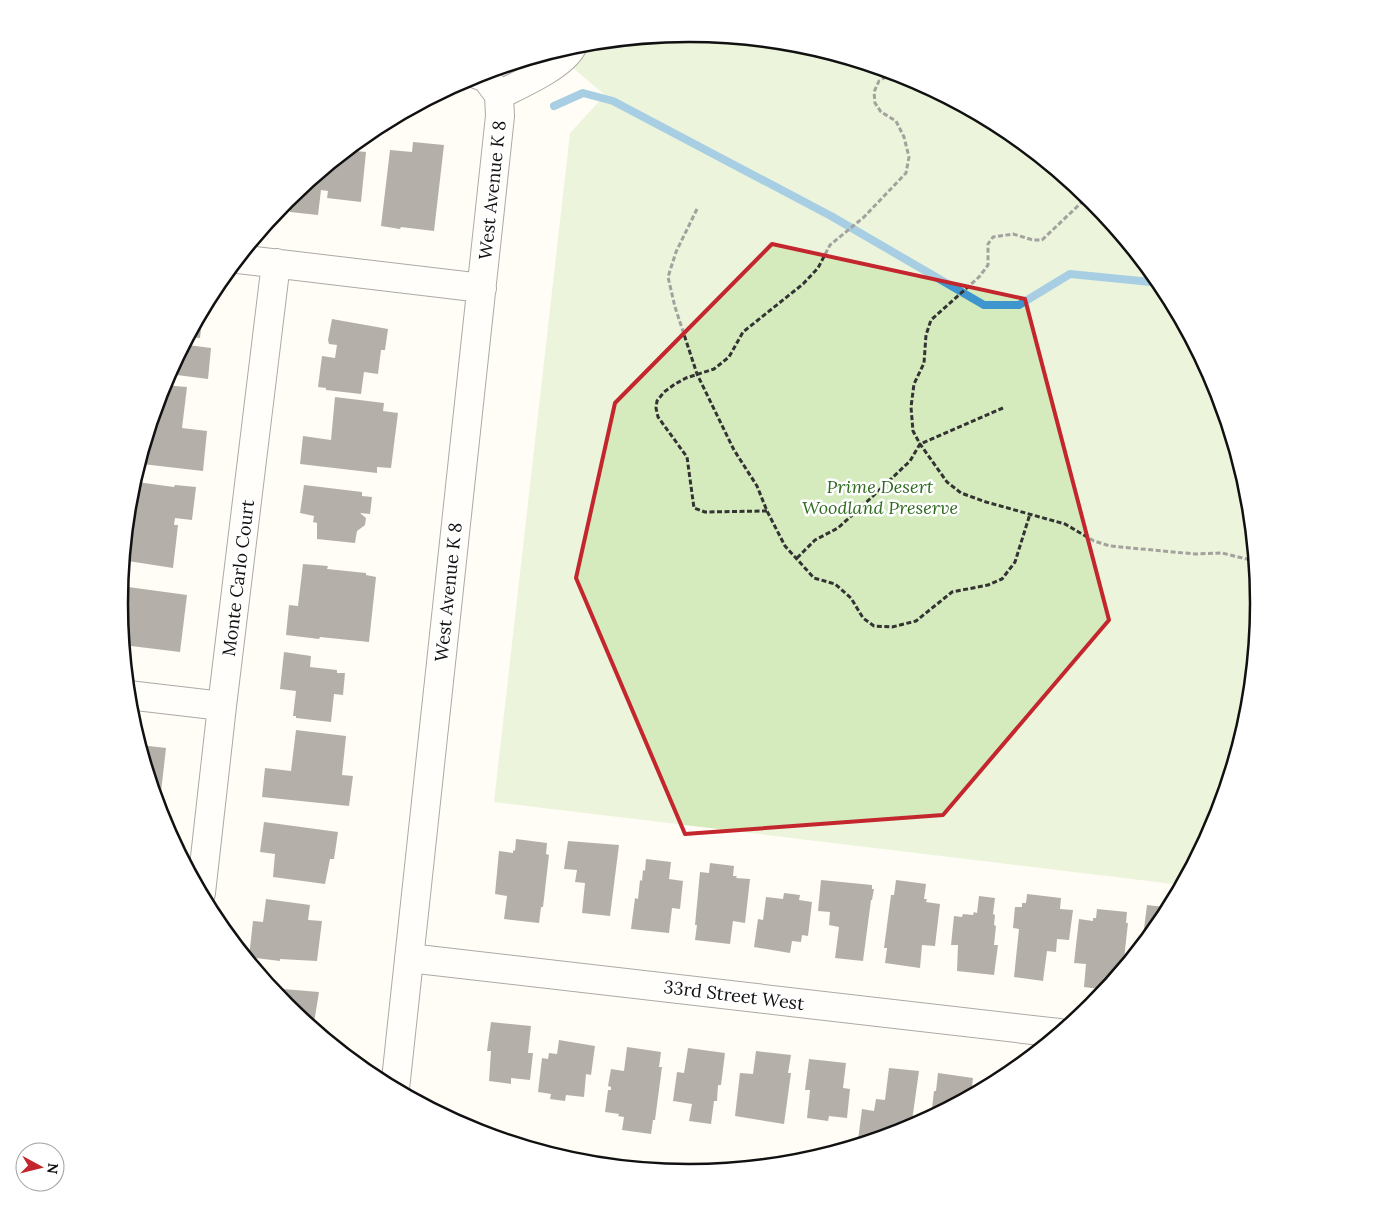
<svg xmlns="http://www.w3.org/2000/svg" width="1378" height="1207" viewBox="0 0 1378 1207" font-family="Lora,serif">
<style>
.green{fill:#d5ebbd}
.lines{fill:none;stroke-linecap:round;stroke-linejoin:round}
.stream{stroke:#3f96cf;stroke-width:8}
.building{fill:#5a524d}
.minor-casing{stroke:#444;stroke-width:30}
.path{stroke:#333;stroke-width:3;stroke-dasharray:5 2.5;stroke-linecap:butt}
.minor{stroke:#fff;stroke-width:28}
.marked{fill:none;stroke:#c4262e;stroke-width:4;stroke-linejoin:round}
.labels{text-anchor:middle;dominant-baseline:central;stroke-width:5;stroke-linejoin:round;paint-order:stroke}
.street-label{font-size:18px;fill:#111;stroke:#fff}
.park-label{font-size:18px;font-style:italic;fill:#2f6b1f;stroke:#fff}
.rim{fill:none;stroke:#111;stroke-width:2.5}
</style>
<rect width="100%" height="100%" fill="#fffdf5"/>
<!-- green -->
<path class="green" d="M689 34 800 45 907 77 1006 130 1092 201 1163 287 1215 386 1248 493 1259 604 1248 715 1215 822 1181 885 494 802 570 133 605 95 554 52 578 45Z"/>
<g class="lines">
<!-- stream -->
<path class="stream" d="M554 106 583 93 613 101 831 216 984 305H1019L1070 274 1151 282 1163 288"/>
</g>
<!-- building -->
<path class="building" d="M413 142 444 145 434 231 401 227 400 229 381 226 390 150 412 152Z
M347 150 366 152 361 202 327 198 328 191 321 190 318 215 290 212 292 196Z
M205 305 207 307 206 317 202 320 200 338 189 337 188 345 211 348 208 379 169 374Z
M332 319 388 329 385 350H381L378 374 364 372 361 394 326 390V388L318 387 322 356 335 358 337 345 329 344 328 340Z
M163 385 187 387 182 428 207 431 203 471 142 464 144 447Z
M335 397 384 403 383 411 398 413 391 468 377 467V473L300 464 303 436 331 440Z
M137 482 174 487 175 485 196 487 192 520 175 518 174 525H178L173 568 128 561 132 523H127L130 492 132 486H136Z
M304 485 362 492V496L372 497 370 514 360 513 366 518 365 525 357 531 355 543 317 539V523L313 522 314 516 300 513Z
M303 564 328 566 327 569 366 573V575L376 577 369 642 320 637 319 639 286 635 289 605 298 606Z
M121 586 187 595 180 652 123 645 119 603Z
M284 652 311 656 310 667 337 670V673H345L343 695 334 694 331 722 296 718V716H293L296 691 280 689Z
M296 730 346 736 342 775 353 776 349 806 262 797 265 768 291 771Z
M140 745 166 748 160 801 156 800Z
M264 822 338 832 334 859H330L325 884 273 877 275 854 260 852Z
M516 839 547 843 546 854 549 855 543 907H541L539 923 504 919 507 896 495 894 499 851 513 853V850L515 851Z
M568 841 619 845 610 916 582 913 585 883 575 882 577 870 564 869Z
M646 859 671 862 669 879 683 881 680 909 672 908 669 933 631 929 635 898 638 899 640 880 642 881 643 870 645 871Z
M710 863 734 866 733 876H737L736 878 750 879 745 923 733 921 730 944 695 940 697 925H695L700 872 709 873Z
M821 880 872 885V889H874L872 900H871L863 961 835 958 839 927 829 925 830 912 818 911Z
M896 880 926 884 924 899H927L926 902 940 904 935 946 922 945 920 968 885 963 887 948H884L891 895H894Z
M784 893 800 895 799 900 812 902 808 936 802 935 801 942 792 941 790 953 754 947 758 919 763 920 766 897 783 899Z
M1027 894 1061 898 1060 909 1073 910 1069 940 1057 939 1056 952 1047 951 1043 981 1014 977 1019 929 1013 928 1015 907H1022V903H1026Z
M979 896 995 898 993 914 995 915 994 925 996 926 994 945H998L994 975 957 971 958 945H951L954 916 962 917 963 914 973 915 974 912 977 913Z
M266 899 310 905 308 920 322 921 317 961 280 959V961L249 957 253 921 263 922Z
M1147 905 1165 907 1164 917 1142 945Z
M1097 909 1127 912 1126 923H1128L1123 968 1106 990 1084 987 1086 964 1074 963 1079 919 1093 921V918H1096Z
M271 988 319 992 313 1029 286 1006Z
M491 1022 531 1026 528 1053H533L530 1080 511 1078V1084L489 1081 491 1051H487Z
M559 1040 595 1046 591 1075 586 1074 584 1097 566 1095 565 1101 550 1099 551 1094 538 1092 542 1058 548 1059 549 1053 557 1054Z
M627 1047 661 1052 659 1067H662L655 1120H653L651 1134 622 1130 624 1117 618 1116 619 1114 605 1112 608 1090H611V1087L608 1086 611 1069 624 1071Z
M688 1048 725 1053 721 1085H718L717 1101H714L711 1124 689 1121 692 1104 673 1101 677 1072 684 1073Z
M756 1051 791 1055 788 1073H791L784 1124 735 1116 740 1073 753 1074Z
M809 1059 846 1063 843 1088 850 1089 847 1118 829 1116 828 1121 807 1118 810 1090H805Z
M889 1068 919 1071 911 1128 869 1141 858 1140 862 1109 874 1111 876 1099 885 1100Z
M938 1073 973 1078 971 1096 931 1117 934 1091H936Z"/>
<g class="lines">
<defs>
<path id="minor" d="M478 75 486 78 499 95
M499 95C519 85 562 66 572 47
M238 259 482 288
M128 695 222 706
M201 893 222 706 276 263
M409 958 1059 1033
M395 1089 500 116 499 95"/>
</defs>
<!-- minor casing -->
<use href="#minor" class="minor-casing"/>
<!-- path -->
<path class="path" d="M1092 201 1081 203 1042 240H1033L1013 234 993 237 988 244V265L979 277 931 320 926 335 924 363 914 384 911 407 913 431 920 444 947 482 961 493 986 502 1065 524 1094 541 1110 546 1195 554 1222 553 1255 561
M697 209 676 252 668 277 675 307 697 374 734 450 757 486 767 511 785 546 814 578 835 584 851 598 863 618 874 626 892 627 916 621 952 592 988 585 1002 579 1015 562 1030 514
M767 511 705 512 694 508 687 457 658 417 656 408 657 401 664 392 675 384 686 378 714 369 729 357 743 332 803 284 818 268 830 245 864 217 906 173 909 157 904 137 896 121 881 112 875 103 874 92 879 81 893 73
M797 558 815 540 838 528 872 497 910 461 920 444 1003 408"/>
<!-- minor -->
<use href="#minor" class="minor"/>
</g>
<!-- marked area -->
<path d="M0 0H1378V1207H0ZM772 244 1025 299 1109 620 943 815 685 834 576 578 615 403Z" fill="#fffdf5" fill-opacity=".55" fill-rule="evenodd"/>
<path class="marked" d="M772 244 1025 299 1109 620 943 815 685 834 576 578 615 403Z"/>
<g class="labels">
<!-- street labels -->
<g class="street-label">
<text transform="translate(492 190) rotate(-84)">West Avenue K 8</text>
<text transform="translate(238 578) rotate(-83)">Monte Carlo Court</text>
<text transform="translate(448 592) rotate(-84)">West Avenue K 8</text>
<text transform="translate(734 995) rotate(7)">33rd Street West</text>
</g>
<!-- park labels -->
<g class="park-label">
<text x="880" y="486">Prime Desert<tspan x="880" dy="21">Woodland Preserve</tspan></text>
</g>
</g>
<!-- crop -->
<path d="M0 0H1378V1207H0ZM128 603a561 561 0 1 1 1122 0a561 561 0 1 1-1122 0Z" fill="#fff" fill-rule="evenodd"/>
<path class="rim" d="M128 603a561 561 0 1 1 1122 0a561 561 0 1 1-1122 0Z"/>
<!-- north arrow -->
<g transform="translate(40 1167) rotate(97)"><circle r="24" fill="#ffffff" stroke="#a0a0a0"/>
<path d="M0-4L9 19L0 12L-9 19Z" fill="#c4262e"/>
<text y="-8" font-size="14" font-weight="bold" text-anchor="middle" fill="#111111">N</text>
</g>
</svg>
